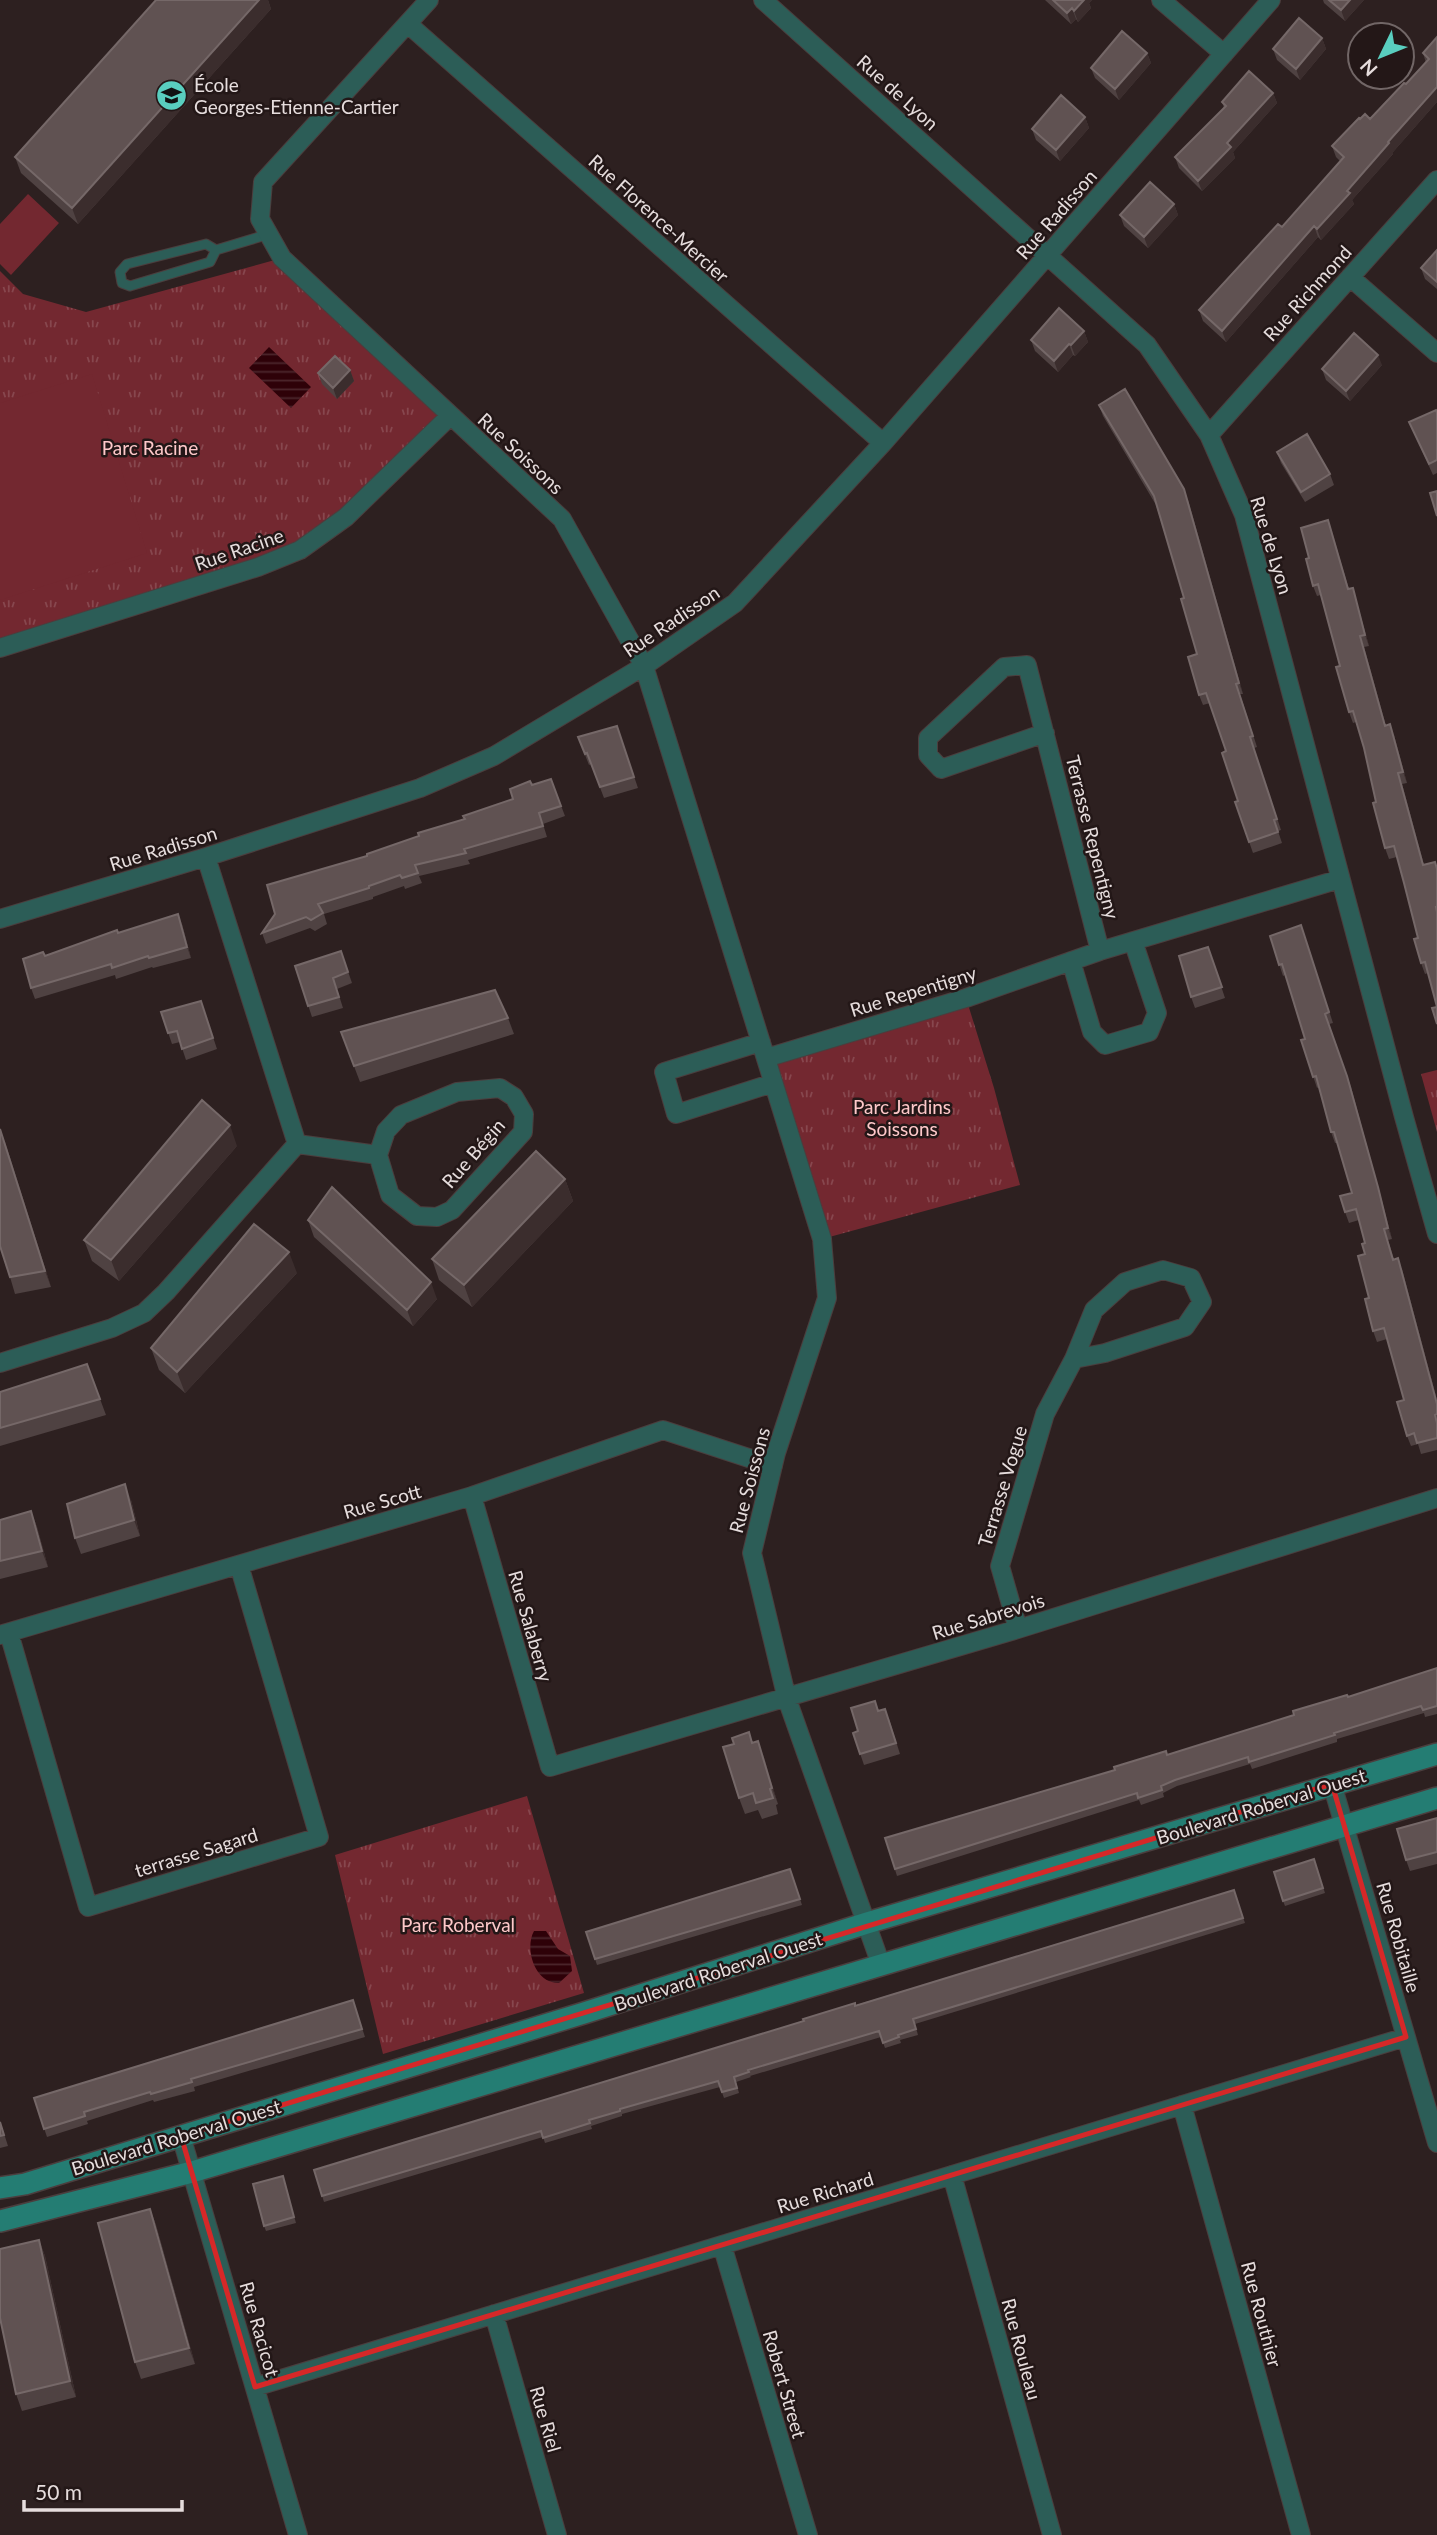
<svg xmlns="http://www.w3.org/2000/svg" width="1437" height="2535" viewBox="0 0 1437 2535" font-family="Lato,sans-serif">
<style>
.park{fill:url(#park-tufts)}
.pitch{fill:#732830}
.water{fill:url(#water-rules)}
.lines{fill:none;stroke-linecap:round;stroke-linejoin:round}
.lane-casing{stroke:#4b3e3e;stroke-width:11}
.street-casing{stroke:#4b3e3e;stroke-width:20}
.secondary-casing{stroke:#4b3e3e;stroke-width:24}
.lane{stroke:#2c5d57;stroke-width:9}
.street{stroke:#2c5d57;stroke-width:18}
.secondary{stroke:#247d73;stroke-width:21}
.wall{fill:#4f4242}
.shaded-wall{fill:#3b2d2d}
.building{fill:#605252;stroke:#756868;stroke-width:2}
.marked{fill:none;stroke:#d62828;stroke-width:5;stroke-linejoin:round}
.labels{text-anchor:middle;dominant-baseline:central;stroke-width:5;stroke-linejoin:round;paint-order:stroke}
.poi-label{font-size:19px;fill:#e6dddd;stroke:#231717;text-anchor:start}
.street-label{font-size:19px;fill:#e6dddd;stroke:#231717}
.park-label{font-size:19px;fill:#fec8c9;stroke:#231717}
</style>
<defs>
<pattern id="park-tufts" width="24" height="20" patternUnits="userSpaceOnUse" patternTransform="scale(1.75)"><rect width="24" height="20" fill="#732830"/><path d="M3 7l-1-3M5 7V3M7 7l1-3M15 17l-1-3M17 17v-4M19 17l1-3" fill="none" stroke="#87474e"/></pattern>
<pattern id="water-rules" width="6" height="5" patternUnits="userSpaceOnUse" patternTransform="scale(1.75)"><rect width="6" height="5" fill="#2e0108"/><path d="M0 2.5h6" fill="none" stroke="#4c262c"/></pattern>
</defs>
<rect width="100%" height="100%" fill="#2d2020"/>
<!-- park -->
<path class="park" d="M282 258 449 417 300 550 0 648V271L23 294 86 312Z
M966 998 994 1088 1020 1185 822 1239 766 1058Z
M1437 1070V1132L1421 1074Z
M527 1796 584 1993 383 2054 335 1855Z"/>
<!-- pitch -->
<path class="pitch" d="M28 194 59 223 11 275 0 264V224Z
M92 374 147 553 0 600V403Z"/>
<!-- water -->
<path class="water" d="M269 347 311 387 291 408 249 368Z
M534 1931H546L558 1949 570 1956 572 1971 559 1983C535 1984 524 1949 534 1931Z"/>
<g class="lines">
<defs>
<path id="lane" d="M216 250 206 244 127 264 120 272 122 283 130 286 210 262 216 250 269 234"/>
<path id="street" d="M429 0 263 182 260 219 282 258 562 519 644 666 822 1239 827 1298 776 1453 752 1553 787 1699 881 1965
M763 0 1147 345 1209 435 1244 515 1404 1117 1437 1234
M1161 0 1224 54
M408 24 883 443
M1350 277 1437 353
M1209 435 1437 180
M0 648 258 567 300 550 346 517 449 417
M1045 733 941 769 928 755V738L1004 667 1027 665 1100 951
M0 919 206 857 420 788 494 756 644 666 735 603 883 443 1271 0
M1071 961 1092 1032 1105 1045 1149 1032 1157 1013 1133 941
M761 1042 664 1072 676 1114 773 1083
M766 1058 966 998 1100 951 1340 879
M500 1088 514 1097 524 1114 523 1132 452 1210 437 1217 417 1216 390 1195 378 1155 386 1131 401 1115 457 1092Z
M297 1144 378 1155
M0 1363 112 1328 144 1313 166 1292 297 1144 206 857
M472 1496 550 1767 1018 1629 1437 1498
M1018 1629 1000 1566 1045 1414 1074 1359 1094 1310 1125 1282 1163 1270 1191 1278 1202 1302 1185 1327 1105 1353 1074 1359
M9 1633 88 1907 319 1837 239 1565
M0 1635 472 1496 663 1430 773 1466
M1332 1784 1437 2143
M1182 2105 1301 2535
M181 2136 298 2535
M952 2175 1052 2535
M722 2245 808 2535
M494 2314 557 2535
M255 2387 1406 2037"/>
<path id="secondary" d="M0 2188 25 2184 584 2013 867 1923 1437 1754
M0 2221 192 2172 1437 1798"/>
</defs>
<!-- lane casing -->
<use href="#lane" class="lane-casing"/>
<!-- street casing -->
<use href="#street" class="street-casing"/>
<!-- secondary casing -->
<use href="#secondary" class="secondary-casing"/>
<!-- lane -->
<use href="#lane" class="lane"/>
<!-- street -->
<use href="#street" class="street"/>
<!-- secondary -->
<use href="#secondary" class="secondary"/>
</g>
<!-- wall -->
<path class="wall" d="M156 0H268L271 9 78 224 21 173 15 157Z
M1045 0H1092L1089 3 1091 8 1078 22 1076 19 1071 24Z
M1323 0H1364L1345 21 1324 3Z
M1437 37V102L1393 152V154L1352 200 1354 204 1321 240 1318 237 1226 342 1203 321 1199 310 1282 227 1340 161 1336 157 1332 146 1360 119H1370L1406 84 1426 63 1423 53Z
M1322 38 1326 49 1300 80 1277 60 1273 49Z
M1147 53 1151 63 1119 100 1095 78 1091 68Z
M1273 93 1277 103 1233 152 1235 158 1202 191 1179 168 1175 157 1224 108 1222 102Z
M1085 117 1089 128 1060 161 1036 140 1032 129Z
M1174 204 1178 215 1148 248 1124 226 1120 215Z
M1437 250V289L1425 279 1421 268Z
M1084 331 1088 342 1075 356 1073 355 1058 372 1035 351 1031 340Z
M1382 365 1350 401 1326 380 1322 369Z
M350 370 354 381 337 399 322 384 318 373Z
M1099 405 1188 500 1243 694H1240L1257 747 1254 748 1281 830 1278 831 1282 843 1253 853 1235 802 1238 801 1226 751 1210 703 1203 705 1199 695 1197 654 1184 598 1156 505 1103 416Z
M1437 413V473L1433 475 1409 422Z
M1277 452 1330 474 1334 485 1305 502 1281 463Z
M1328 520 1349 589 1353 588 1356 599 1369 646 1364 647 1386 726 1394 735 1407 783 1402 784 1424 865 1437 867V1024V1007L1428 973 1425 974 1421 963 1418 938 1404 883 1397 857 1389 859 1385 848 1376 802 1364 748 1356 722 1353 723 1349 712 1340 666 1321 595 1317 596 1313 586 1309 558Z
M617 726 638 788 604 798 591 764 589 765 578 737Z
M551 779 565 816 543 824 547 837 468 860 470 864 419 876 422 883 405 889 404 886 373 897V899L324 914 327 924 315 931 310 928 266 944 262 933 367 856 465 819 513 799 532 785Z
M182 924 191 958 153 968 152 967 116 979 115 975 35 999 31 988 45 956 118 933Z
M1301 925 1333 1023 1329 1024 1351 1087 1381 1197 1392 1239 1388 1240 1394 1259 1402 1269 1437 1400V1450L1421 1454 1418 1444 1411 1446 1407 1436 1404 1400 1387 1339 1377 1342 1373 1331 1369 1298 1365 1243 1359 1220 1349 1223 1345 1212 1352 1193 1337 1143H1335L1331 1132 1319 1087 1317 1088 1301 1040 1305 1039 1285 975 1283 976 1270 936Z
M1208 947 1225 998 1195 1008 1191 997Z
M341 951 352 983 337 989 343 1008 312 1017 295 966Z
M201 1001 217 1049 186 1060 180 1042 172 1044 161 1012Z
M508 1018 514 1034 360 1082 341 1032Z
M5 1142 51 1287 15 1294 10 1277Z
M237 1146 119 1281 92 1261 84 1240Z
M565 1179 573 1201 472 1307 439 1280 432 1259Z
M308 1220 437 1299 413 1326 314 1237Z
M297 1273 185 1393 159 1370 151 1348Z
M87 1364 106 1415 0 1446V1392Z
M131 1500 140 1536 81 1554 75 1538Z
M31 1511 37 1527 48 1567 0 1579V1520Z
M1437 1668V1714L1425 1717 1424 1713 1337 1739V1742L1252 1769 1250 1764 1177 1786 1163 1793 1164 1797 1141 1805 1139 1800 897 1876 885 1838 1167 1755 1241 1732Z
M878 1711 889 1719 900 1754 864 1765 853 1733 858 1731Z
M758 1741 778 1804 776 1805 778 1814 762 1819 758 1810 745 1814 739 1798 752 1743Z
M1437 1818V1864L1410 1871 1406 1860Z
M1314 1859 1325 1893 1285 1906 1283 1901Z
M790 1869 802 1905 597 1965 586 1932Z
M1234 1890 1245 1923 915 2024 918 2035 900 2040 901 2043 885 2048 881 2037 750 2076 751 2077 736 2082 739 2093 724 2098 720 2087 622 2114V2116L591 2126 592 2129 545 2143 543 2137 324 2202 314 2170Z
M353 2000 365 2037 194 2087 195 2091 154 2102 153 2100 87 2121 88 2124 47 2137 34 2098Z
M0 2121 8 2146 0 2148Z
M283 2176 296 2223 266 2231 264 2226Z
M150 2209 156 2225 195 2364 141 2379 135 2362Z
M39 2240 45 2256 76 2397 22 2411 16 2394Z"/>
<!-- shaded-wall -->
<path class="shaded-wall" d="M259 0H268L271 9 78 224 72 208Z
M1084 0H1092L1089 3 1091 8 1078 22 1074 11Z
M1350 0H1364L1345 21 1341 10Z
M1072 8 1076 19 1071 24 1067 13Z
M1322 38 1326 49 1300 80 1296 69Z
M1147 53 1151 63 1119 100 1115 89Z
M1437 87V102L1393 152V154L1352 200 1354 204 1321 240 1317 229 1347 191 1388 142Z
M1273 93 1277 103 1233 152 1235 158 1202 191 1198 181 1227 143Z
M1085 117 1089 128 1060 161 1056 150Z
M1174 204 1178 215 1148 248 1144 237Z
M1314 226 1318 237 1226 342 1222 331Z
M1084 331 1088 342 1075 356 1071 345Z
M1069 344 1073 355 1058 372 1054 361Z
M1378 355 1382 365 1350 401 1346 391Z
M350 370 354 381 337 399 333 388Z
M1184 489 1188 500 1243 694 1239 683Z
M1328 520 1332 531 1352 600 1348 589Z
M1353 588 1356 599 1369 646 1365 635Z
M1360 636 1364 647 1389 737 1385 726Z
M1390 724 1394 735 1407 783 1403 772Z
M1398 773 1402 784 1427 876 1423 865Z
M178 914 182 924 191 958 187 947Z
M1325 1014 1351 1087 1392 1239 1388 1228Z
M230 1125 237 1146 119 1281 111 1260Z
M0 1129 5 1142 51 1287 45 1271Z
M565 1179 573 1201 472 1307 464 1285Z
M289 1252 297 1273 185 1393 177 1372Z
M1398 1258 1410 1299 1437 1400V1404Z
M431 1282 437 1299 413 1326 407 1310Z
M125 1484 131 1500 140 1536 134 1520Z
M31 1511 37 1527 48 1567 42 1551Z
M758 1741 764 1757 778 1804 772 1788Z
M150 2209 156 2225 195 2364 189 2348Z
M39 2240 45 2256 76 2397 70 2381Z"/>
<!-- building -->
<path class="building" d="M156 0H259L72 208 15 157Z
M1053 0H1084L1074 11 1072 8 1067 13Z
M1329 0H1350L1341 10Z
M1299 18 1322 38 1296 69 1273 49Z
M1122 31 1147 53 1115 89 1091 68Z
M1437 37V87L1388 142 1389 143 1347 191 1350 193 1317 229 1314 226 1222 331 1199 310 1278 224 1282 227 1344 157 1332 146 1359 118 1360 119 1365 114 1370 119 1404 83 1406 84 1429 59 1423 53Z
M1249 71 1273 93 1227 143 1231 147 1198 181 1175 157 1226 106 1222 102Z
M1061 95 1085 117 1056 150 1032 129Z
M1150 182 1174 204 1144 237 1120 215Z
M1437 250V282L1421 268Z
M1059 308 1084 331 1071 345 1069 344 1054 361 1031 340Z
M1354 333 1378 355 1346 391 1322 369Z
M335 356 350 370 333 388 318 373Z
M1125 389 1184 489 1239 683 1236 684 1253 736 1250 737 1277 819 1274 820 1278 832 1249 842 1235 802 1238 801 1222 753 1226 751 1206 693 1199 695 1188 657 1197 654 1181 599 1184 598 1154 496 1099 405Z
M1436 410 1437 413V460L1429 464 1409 422Z
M1307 434 1330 474 1301 492 1277 452Z
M1437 491V516L1430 493Z
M1328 520 1348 589 1353 588 1365 635 1360 636 1385 726 1390 724 1403 772 1398 773 1423 865 1435 862 1437 869V907H1436L1437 912V1024L1432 1008 1437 1007 1425 962 1421 963 1414 939 1418 938 1404 883 1394 846 1385 848 1373 803 1376 802 1364 748 1353 711 1349 712 1336 667 1340 666 1318 584 1313 586 1306 559 1309 558 1301 528Z
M617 726 634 777 600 787 587 753 585 754 578 737Z
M551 779 561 806 539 813 543 826 464 849 466 853 415 865 418 873 402 878 400 875 369 886V888L318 904 323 913 311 920 306 917 262 933 275 914 267 885 367 856V854L419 836 418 833 465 819 463 816 513 799 510 789 530 781 532 785Z
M178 914 187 947 149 958 148 956 112 968 111 964 31 988 23 959 43 952 45 956 117 930 118 933Z
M1301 925 1329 1012 1325 1014 1347 1076 1378 1187 1388 1228 1384 1229 1393 1260 1398 1258 1437 1404V1414L1435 1415 1437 1423V1438L1417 1443 1414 1433 1407 1436 1397 1402 1404 1400 1384 1328 1373 1331 1365 1299 1369 1298 1358 1256 1365 1254 1362 1244 1365 1243 1356 1209 1345 1212 1340 1196 1352 1193 1334 1132H1331L1316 1076 1313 1077 1301 1040 1305 1039 1282 964 1279 965 1270 936Z
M1208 947 1222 987 1191 997 1179 956Z
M341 951 348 972 333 978 339 997 308 1006 295 966Z
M495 990 508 1018 354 1066 341 1032Z
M201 1001 213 1038 182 1049 177 1031 168 1033 161 1012Z
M202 1100 230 1125 111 1260 84 1240Z
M0 1129 45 1271 10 1277 0 1246Z
M536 1151 565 1179 464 1285 432 1259Z
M332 1187 431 1282 407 1310 308 1220Z
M254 1224 289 1252 177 1372 151 1348Z
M87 1364 100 1399 0 1428V1392Z
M125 1484 134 1520 75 1538 67 1504Z
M31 1511 42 1551 0 1561V1520Z
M1437 1668V1706L1423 1710 1421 1706 1334 1733 1335 1735 1249 1762 1248 1757 1175 1780 1161 1786 1162 1790 1138 1798 1137 1793 895 1869 885 1838 1115 1770 1114 1767 1166 1751 1167 1755 1294 1715 1293 1711 1347 1695 1348 1697Z
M875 1701 878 1711 885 1709 896 1743 860 1754 853 1733 858 1731 851 1708Z
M749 1732 752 1743 758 1741 772 1788 770 1789 773 1798 756 1803 753 1793 739 1798 723 1747 734 1744 732 1738Z
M1437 1818V1852L1406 1860 1397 1829Z
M1314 1859 1323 1888 1283 1901 1274 1872Z
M790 1869 800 1899 595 1959 586 1932Z
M1234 1890 1243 1918 913 2019 916 2029 898 2035 899 2037 883 2043 879 2031 748 2070 749 2072 734 2077 737 2088 722 2092 718 2081 620 2109V2111L589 2120 590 2123 543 2138 541 2131 322 2196 314 2170 804 2021 803 2019 855 2003V2006Z
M353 2000 362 2029 191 2079 192 2082 151 2094 150 2092 84 2112 85 2116 44 2129 34 2098Z
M0 2122 4 2135 0 2136Z
M283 2176 294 2217 264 2226 253 2184Z
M150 2209 189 2348 135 2362 98 2223Z
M39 2240 70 2381 16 2394 0 2318V2249Z"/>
<!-- marked area -->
<path class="marked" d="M1332 1784 1406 2037 255 2387 181 2136Z"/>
<!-- icons -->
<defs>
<symbol id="school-disc" viewBox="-11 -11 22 22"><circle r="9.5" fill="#59cebf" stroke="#231717"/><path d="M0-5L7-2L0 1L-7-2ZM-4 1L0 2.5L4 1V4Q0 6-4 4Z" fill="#111"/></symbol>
</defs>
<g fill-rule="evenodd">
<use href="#school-disc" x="154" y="78" width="35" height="35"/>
</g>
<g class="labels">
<!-- poi labels -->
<g class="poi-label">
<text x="194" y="84">École<tspan x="194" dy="22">Georges-Etienne-Cartier</tspan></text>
</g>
<!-- street labels -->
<g class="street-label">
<text transform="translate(898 92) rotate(42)">Rue de Lyon</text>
<text transform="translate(1056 214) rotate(-49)">Rue Radisson</text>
<text transform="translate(659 218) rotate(42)">Rue Florence-Mercier</text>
<text transform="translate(1307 293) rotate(-48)">Rue Richmond</text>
<text transform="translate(521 453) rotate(43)">Rue Soissons</text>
<text transform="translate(1272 545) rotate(73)">Rue de Lyon</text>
<text transform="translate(239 549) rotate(-19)">Rue Racine</text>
<text transform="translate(671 621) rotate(-34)">Rue Radisson</text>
<text transform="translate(1093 837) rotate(76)">Terrasse Repentigny</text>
<text transform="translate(163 848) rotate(-17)">Rue Radisson</text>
<text transform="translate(913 991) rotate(-17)">Rue Repentigny</text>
<text transform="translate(473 1153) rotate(-49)">Rue Bégin</text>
<text transform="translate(749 1480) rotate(-75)">Rue Soissons</text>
<text transform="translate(1002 1486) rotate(-73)">Terrasse Vogue</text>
<text transform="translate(382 1501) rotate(-16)">Rue Scott</text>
<text transform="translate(988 1616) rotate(-17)">Rue Sabrevois</text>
<text transform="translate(531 1626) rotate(74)">Rue Salaberry</text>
<text transform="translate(1261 1806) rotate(-17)">Boulevard Roberval Ouest</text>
<text transform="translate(196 1852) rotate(-17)">terrasse Sagard</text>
<text transform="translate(1399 1937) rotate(74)">Rue Robitaille</text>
<text transform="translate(718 1971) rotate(-18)">Boulevard Roberval Ouest</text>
<text transform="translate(176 2137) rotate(-17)">Boulevard Roberval Ouest</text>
<text transform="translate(825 2192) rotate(-17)">Rue Richard</text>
<text transform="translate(1262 2314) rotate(75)">Rue Routhier</text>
<text transform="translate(260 2329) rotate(74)">Rue Racicot</text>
<text transform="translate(1022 2349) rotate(75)">Rue Rouleau</text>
<text transform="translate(785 2384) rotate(74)">Robert Street</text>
<text transform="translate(546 2419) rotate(74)">Rue Riel</text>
</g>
<!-- park labels -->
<g class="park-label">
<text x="150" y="447">Parc Racine</text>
<text x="902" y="1106">Parc Jardins<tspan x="902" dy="22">Soissons</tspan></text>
<text x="458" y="1924">Parc Roberval</text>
</g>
</g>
<!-- north arrow -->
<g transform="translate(1381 56) rotate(227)"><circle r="33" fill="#231717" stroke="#716666" stroke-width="2"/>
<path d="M0-5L12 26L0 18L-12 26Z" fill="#59cebf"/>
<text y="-10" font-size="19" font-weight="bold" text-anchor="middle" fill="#e6dddd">N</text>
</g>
<!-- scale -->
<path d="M24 2500v10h158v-10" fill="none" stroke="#e6dddd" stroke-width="3.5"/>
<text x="35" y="2500" font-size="21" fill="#e6dddd" stroke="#231717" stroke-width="5" paint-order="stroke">50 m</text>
</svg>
